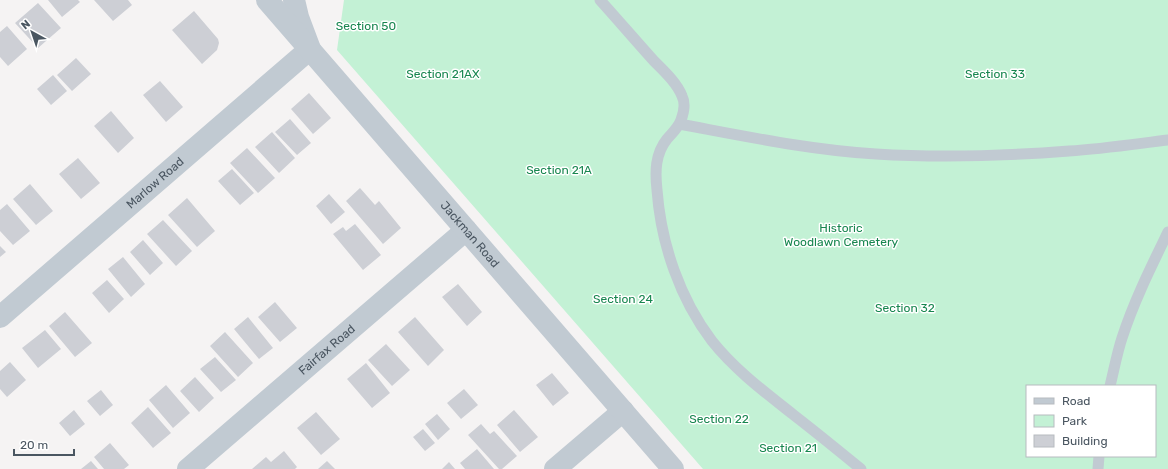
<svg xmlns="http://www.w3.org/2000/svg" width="1168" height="469" viewBox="0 0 1168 469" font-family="Rubik,sans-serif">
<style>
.green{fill:#c3f1d5;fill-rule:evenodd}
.building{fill:#cdcfd5}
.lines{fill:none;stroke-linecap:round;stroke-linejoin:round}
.service{stroke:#c1cad2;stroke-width:11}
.minor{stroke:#c1cad2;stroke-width:22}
.tertiary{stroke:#c1cad2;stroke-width:22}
.labels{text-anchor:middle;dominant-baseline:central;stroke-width:3;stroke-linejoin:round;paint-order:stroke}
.park-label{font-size:12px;fill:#17864f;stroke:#fff}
.street-label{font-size:12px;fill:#4a5661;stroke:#fff}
</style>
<rect width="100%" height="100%" fill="#f5f3f3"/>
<!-- green -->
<path class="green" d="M344 0H1168V469H703L337 50ZM1027 386H1155V456H1027Z"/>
<!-- building -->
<path class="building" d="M48 0H78L80 2 62 17Z
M94 0H128L132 5 113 21Z
M38 3 61 28 38 48 15 23Z
M194 11 218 39 219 43 217 50 202 64 172 30Z
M7 26 27 49 8 66 0 57V32Z
M76 58 91 74 72 91 57 75Z
M53 75 67 91 51 105 37 89Z
M160 81 183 107 166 122 143 95Z
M309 93 331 118 313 134 291 109Z
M111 111 134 138 118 153 94 126Z
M290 119 311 143 297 155 275 132Z
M272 132 295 158 279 173 255 147Z
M247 148 275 178 258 193 230 163Z
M78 158 100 183 81 199 59 174Z
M232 169 254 193 240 205 218 181Z
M30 184 53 211 36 225 13 199Z
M360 188 375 205 379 201 401 228 383 244 346 201Z
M329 194 345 212 331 224 316 206Z
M187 198 215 231 197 247 168 215Z
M7 204 30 231 13 245 0 231V210Z
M163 220 192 251 176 266 147 234Z
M355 224 381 255 363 270 333 234 343 227 346 231Z
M143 240 163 263 150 275 130 252Z
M0 246 6 252 0 257Z
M123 257 145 284 131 297 108 269Z
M107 280 124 299 109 313 92 293Z
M458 284 482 312 467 326 442 297Z
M275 302 297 328 280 342 258 317Z
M65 312 92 343 75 357 49 326Z
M248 317 273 348 259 359 234 329Z
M415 317 444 350 428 366 398 332Z
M45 330 61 349 38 368 22 348Z
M225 332 253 363 238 377 210 346Z
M386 344 410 370 392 386 368 360Z
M215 357 236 380 221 392 200 369Z
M10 362 26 380 7 397 0 389V371Z
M366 363 390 393 372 408 347 379Z
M552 373 569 393 553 406 536 385Z
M195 377 214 398 199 412 180 391Z
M166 385 190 413 173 428 149 400Z
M464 389 478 405 461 419 447 403Z
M101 390 113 405 100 416 87 401Z
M148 407 171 433 153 448 131 423Z
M74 410 85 424 70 436 59 423Z
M514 410 538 437 520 452 497 425Z
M316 412 340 439 321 455 297 428Z
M437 414 450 429 438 440 425 424Z
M481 424 490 434 494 431 517 456 502 469H499L468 435Z
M423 429 435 443 425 451 413 437Z
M110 443 129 465 124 469H104L94 457Z
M477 449 494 469H465L460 463Z
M284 451 297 467 295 469H252L266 457 271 462Z
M91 461 98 469H81Z
M327 461 335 469H318Z
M449 462 455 469H442Z"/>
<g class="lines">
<!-- service -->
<path class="service" d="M600 0C618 20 636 41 654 61 664 71 677 83 682 96 686 104 684 112 681 120 678 128 673 132 667 139 655 154 655 172 657 190 661 244 680 299 712 341 735 370 766 393 795 416 817 433 839 451 861 469
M679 124C744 136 810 150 876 154 940 158 1005 156 1069 151 1102 149 1135 144 1168 140
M1110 386C1114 370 1117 353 1122 338 1134 301 1151 267 1168 232
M1098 469 1099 456"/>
<!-- minor -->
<g class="minor">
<path id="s1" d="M0 317 310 49 298 17 294 0"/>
<path id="s2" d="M188 469 466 230"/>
<path d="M555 469 623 411"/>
</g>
<!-- tertiary -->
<path class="tertiary" id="s3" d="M267 0 673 469"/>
</g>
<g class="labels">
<!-- park labels -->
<g class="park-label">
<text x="366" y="26">Section 50</text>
<text x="443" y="74">Section 21AX</text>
<text x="995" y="74">Section 33</text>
<text x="559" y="170">Section 21A</text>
<text x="841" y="228">Historic<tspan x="841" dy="14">Woodlawn Cemetery</tspan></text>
<text x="623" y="299">Section 24</text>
<text x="905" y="308">Section 32</text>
<text x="719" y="419">Section 22</text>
<text x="788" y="448">Section 21</text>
</g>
<!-- street labels -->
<g class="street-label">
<text stroke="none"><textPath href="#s1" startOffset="205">Marlow Road</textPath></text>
<text stroke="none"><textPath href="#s3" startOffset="310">Jackman Road</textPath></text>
<text stroke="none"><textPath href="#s2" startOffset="183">Fairfax Road</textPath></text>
</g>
</g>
<!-- legend -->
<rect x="1026" y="385" width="130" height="72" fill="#ffffff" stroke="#b7bbc0"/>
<rect x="1034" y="398" width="20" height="6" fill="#c1cad2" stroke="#b7bbc0"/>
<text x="1062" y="405" font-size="12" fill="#4a5661">Road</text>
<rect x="1034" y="415" width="20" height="12" fill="#c3f1d5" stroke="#b7bbc0"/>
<text x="1062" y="425" font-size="12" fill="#4a5661">Park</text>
<rect x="1034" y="435" width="20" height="12" fill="#cdcfd5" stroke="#b7bbc0"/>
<text x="1062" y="445" font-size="12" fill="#4a5661">Building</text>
<!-- north arrow -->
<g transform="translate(32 32) rotate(320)" stroke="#ffffff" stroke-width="3" paint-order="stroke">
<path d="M0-3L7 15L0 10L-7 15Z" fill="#4a5661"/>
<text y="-6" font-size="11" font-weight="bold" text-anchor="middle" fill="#4a5661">N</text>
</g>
<!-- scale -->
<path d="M14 449v6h60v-6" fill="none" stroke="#4a5661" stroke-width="2"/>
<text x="20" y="449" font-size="12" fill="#4a5661" stroke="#ffffff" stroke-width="3" paint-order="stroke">20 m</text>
</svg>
